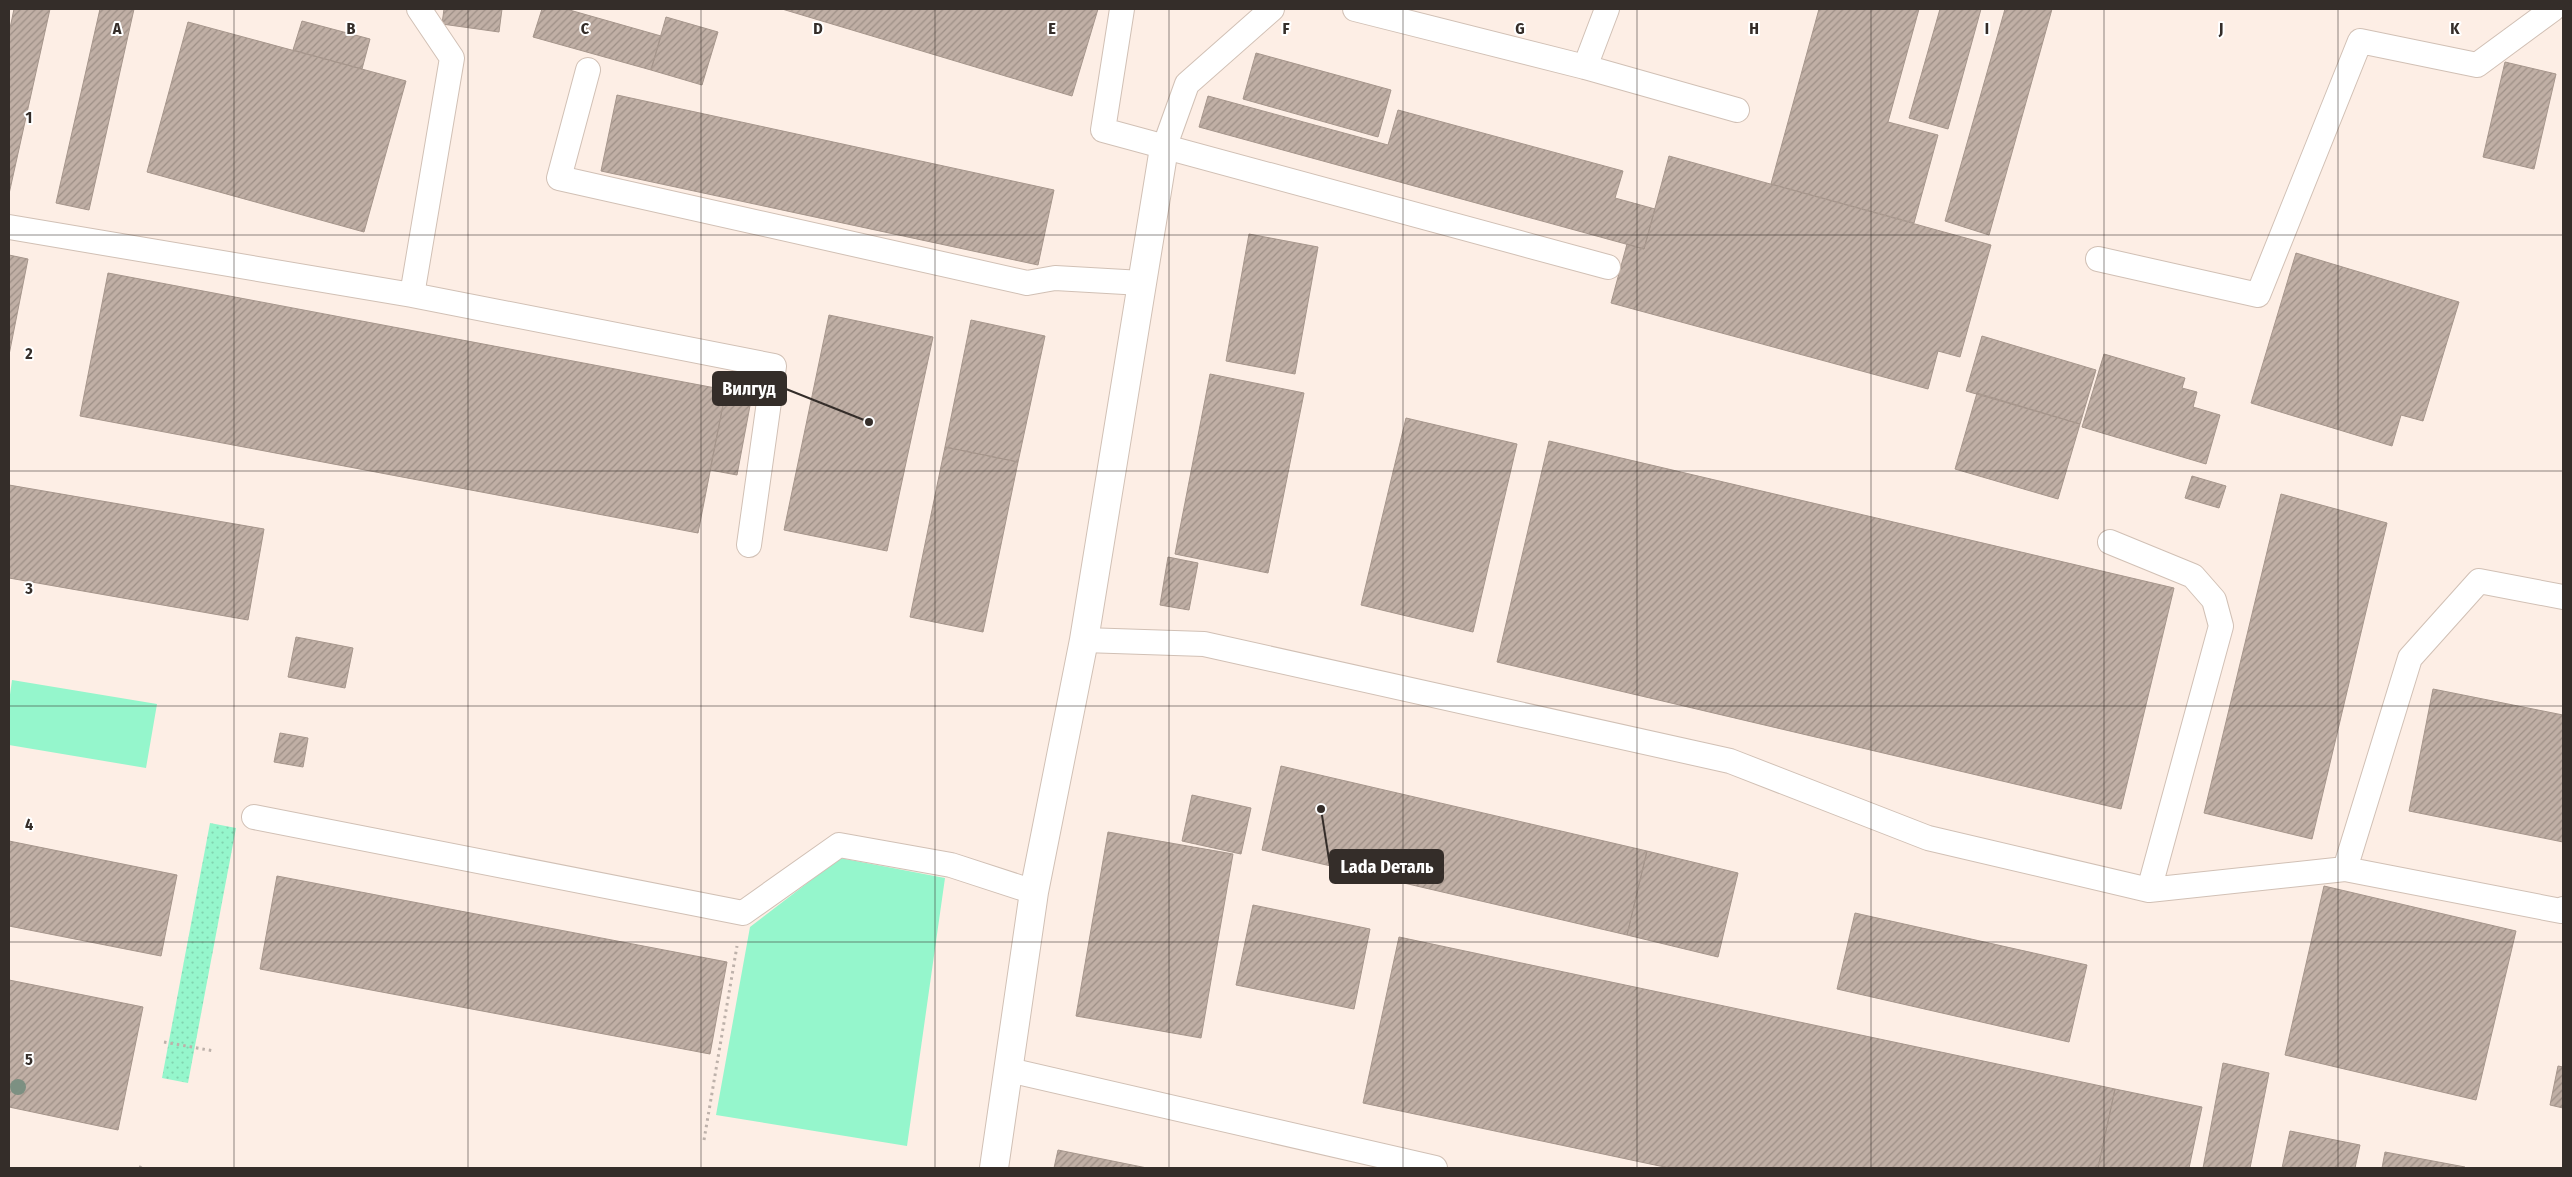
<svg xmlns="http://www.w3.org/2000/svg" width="2572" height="1177" viewBox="0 0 2572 1177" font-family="'Fira Sans Condensed',sans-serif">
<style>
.grass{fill:url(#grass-dots)}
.park{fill:#95f6cc}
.building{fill:url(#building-hatch);stroke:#a6968c}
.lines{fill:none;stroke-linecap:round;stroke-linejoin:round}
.lane-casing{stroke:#d1c0b5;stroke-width:26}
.street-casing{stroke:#d1c0b5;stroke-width:30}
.path{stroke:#bdb1aa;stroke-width:3;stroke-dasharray:2.5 4;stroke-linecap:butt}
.lane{stroke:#fff;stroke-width:24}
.street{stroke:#fff;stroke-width:28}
.tree{fill:#7c9082}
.grid{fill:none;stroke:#342d29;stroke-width:1;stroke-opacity:0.55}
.grid-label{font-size:16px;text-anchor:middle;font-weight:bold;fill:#342d29;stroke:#fff;stroke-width:4;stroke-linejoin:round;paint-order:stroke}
.leader{fill:none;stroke:#342d29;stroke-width:2}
.callout-dot{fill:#342d29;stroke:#fff;stroke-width:2}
.callout{fill:#342d29;stroke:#342d29;stroke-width:2}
.callout-label{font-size:18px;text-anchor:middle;font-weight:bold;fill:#fff}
</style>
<defs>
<pattern id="grass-dots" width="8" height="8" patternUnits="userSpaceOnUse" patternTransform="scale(1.25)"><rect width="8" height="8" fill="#95f6cc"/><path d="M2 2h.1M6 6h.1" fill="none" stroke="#81d3af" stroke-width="1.8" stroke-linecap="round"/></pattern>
<pattern id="building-hatch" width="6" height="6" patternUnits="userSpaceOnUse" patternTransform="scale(1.25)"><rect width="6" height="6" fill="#c0afa5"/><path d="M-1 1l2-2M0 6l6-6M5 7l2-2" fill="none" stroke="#9d8f86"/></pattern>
</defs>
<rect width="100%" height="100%" fill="#fdeee5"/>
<!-- grass -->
<path class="grass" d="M210 823 236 828 188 1083 162 1078Z"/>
<!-- park -->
<path class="park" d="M12 680 157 704 146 768 9 745V702Z
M840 858 945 878 907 1146 716 1115 750 927Z"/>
<!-- building -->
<path class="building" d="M14 9H50L9 194V33Z
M100 9H134L89 210 56 203Z
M444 9H502L499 32 442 24Z
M542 9H566L661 36 651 70 533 37Z
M782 9H1098L1072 96Z
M1819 9H1919L1888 122 1938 135 1914 223 1771 184Z
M1940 9H1981L1948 129 1909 118Z
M2005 9H2052L1989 235 1945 221Z
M666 17 718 32 702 85 651 70Z
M302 21 370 39 362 69 293 50Z
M188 22 406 81 364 232 147 172Z
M1256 53 1391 90 1378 137 1243 99Z
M2505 62 2556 74 2534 169 2483 157Z
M617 95 1054 190 1038 265 601 171Z
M1208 96 1388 145 1398 110 1623 171 1615 198 1655 209 1644 249 1199 127Z
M1669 156 1991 245 1960 357 1938 351 1928 389 1611 303 1627 244 1644 249Z
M1249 234 1318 247 1295 374 1226 361Z
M2296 253 2459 302 2423 421 2401 415 2392 446 2251 403Z
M9 255 28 259 9 355Z
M108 273 726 390 698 533 80 416Z
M829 315 933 337 887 551 784 530Z
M971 320 1045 336 1018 462 945 447Z
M1982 336 2096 370 2080 424 1966 391Z
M2104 354 2185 378 2182 388 2197 392 2193 407 2220 415 2206 464 2082 427Z
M1210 374 1304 393 1268 573 1175 554Z
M726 390 752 395 737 475 710 470Z
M1977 393 2080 424 2058 499 1955 469Z
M1406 418 1517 444 1473 632 1361 605Z
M1549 441 2174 588 2121 809 1497 662Z
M945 447 1018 462 983 632 910 617Z
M2192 476 2226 486 2219 508 2185 498Z
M9 485 264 529 248 620 9 578Z
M2281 494 2387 523 2312 839 2204 813Z
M1168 557 1198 563 1189 610 1160 605Z
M296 637 353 648 345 688 288 677Z
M2433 689 2563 715V842L2409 811Z
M280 733 308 738 303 767 274 762Z
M1281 766 1647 851 1627 935 1262 850Z
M1192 795 1251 808 1241 854 1182 841Z
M1108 832 1233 854 1201 1038 1076 1016Z
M9 841 177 875 161 956 9 926Z
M1647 851 1738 873 1718 957 1627 935Z
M277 876 727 962 710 1054 260 969Z
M2324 886 2516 931 2476 1100 2285 1055Z
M1253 905 1370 929 1354 1009 1236 985Z
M1855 913 2087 965 2069 1042 1837 989Z
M1399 937 2115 1089 2098 1168H1669L1363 1103Z
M9 980 143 1007 118 1130 9 1107Z
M2223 1063 2269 1073 2250 1168H2203Z
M2558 1066 2563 1067V1108L2550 1105Z
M2115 1089 2202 1107 2189 1168H2098Z
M2290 1131 2360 1145 2355 1168H2282Z
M1058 1150 1147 1168H1054Z
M2385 1152 2465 1167V1168H2382Z"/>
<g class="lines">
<defs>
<path id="lane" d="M1122 9 1103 130 1608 267
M1355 9 1585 67 1737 110
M1585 67 1607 9
M588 70 559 178 1027 283 1055 278 1142 283
M1164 148 1187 84 1272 9
M9 227 412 295 452 58 419 9
M2098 259 2258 295 2360 41 2477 65 2553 9
M412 295 774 366 749 545
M2110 542 2193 576 2214 600 2221 626 2149 890
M1084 640 1204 644 1730 761 1928 838 2149 890 2345 869 2561 911 2563 909
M254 817 743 913 839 845 951 865 1034 892
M2345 869 2410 658 2479 581 2563 597
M1009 1070 1435 1168"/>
<path id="street" d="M994 1168 1034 892 1084 640 1164 148"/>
</defs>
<!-- lane casing -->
<use href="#lane" class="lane-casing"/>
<!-- street casing -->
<use href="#street" class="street-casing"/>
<!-- path -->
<path class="path" d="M164 1042 214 1051
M704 1140 737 946
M140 1168 141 1166"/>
<!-- lane -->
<use href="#lane" class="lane"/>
<!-- street -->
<use href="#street" class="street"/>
</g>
<!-- trees -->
<circle class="tree" cx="18" cy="1087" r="8"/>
<!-- grid -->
<path class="grid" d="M234 9V1168M468 9V1168M701 9V1168M935 9V1168M1169 9V1168M1403 9V1168M1637 9V1168M1871 9V1168M2104 9V1168M2338 9V1168M9 235H2563M9 471H2563M9 706H2563M9 942H2563"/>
<g class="grid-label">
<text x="117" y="34">A</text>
<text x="351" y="34">B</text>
<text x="585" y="34">C</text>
<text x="818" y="34">D</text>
<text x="1052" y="34">E</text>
<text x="1286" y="34">F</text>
<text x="1520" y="34">G</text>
<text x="1754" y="34">H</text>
<text x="1987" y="34">I</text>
<text x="2221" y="34">J</text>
<text x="2455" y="34">K</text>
<text x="29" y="123">1</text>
<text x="29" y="359">2</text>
<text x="29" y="594">3</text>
<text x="29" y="830">4</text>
<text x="29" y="1065">5</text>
</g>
<!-- callouts -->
<path class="leader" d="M869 422L786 389M1321 809L1330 866"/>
<g class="callout-dot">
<circle cx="869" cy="422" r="5"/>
<circle cx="1321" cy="809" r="5"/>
</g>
<g class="callout">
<rect x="713" y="372" width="73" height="33" rx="5"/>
<rect x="1330" y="850" width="113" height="33" rx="5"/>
</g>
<g class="callout-label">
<text x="749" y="395">Вилгуд</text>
<text x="1387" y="873">Lada Dеталь</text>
</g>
<!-- border -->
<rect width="2572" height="1177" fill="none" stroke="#342d29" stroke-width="20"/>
</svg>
